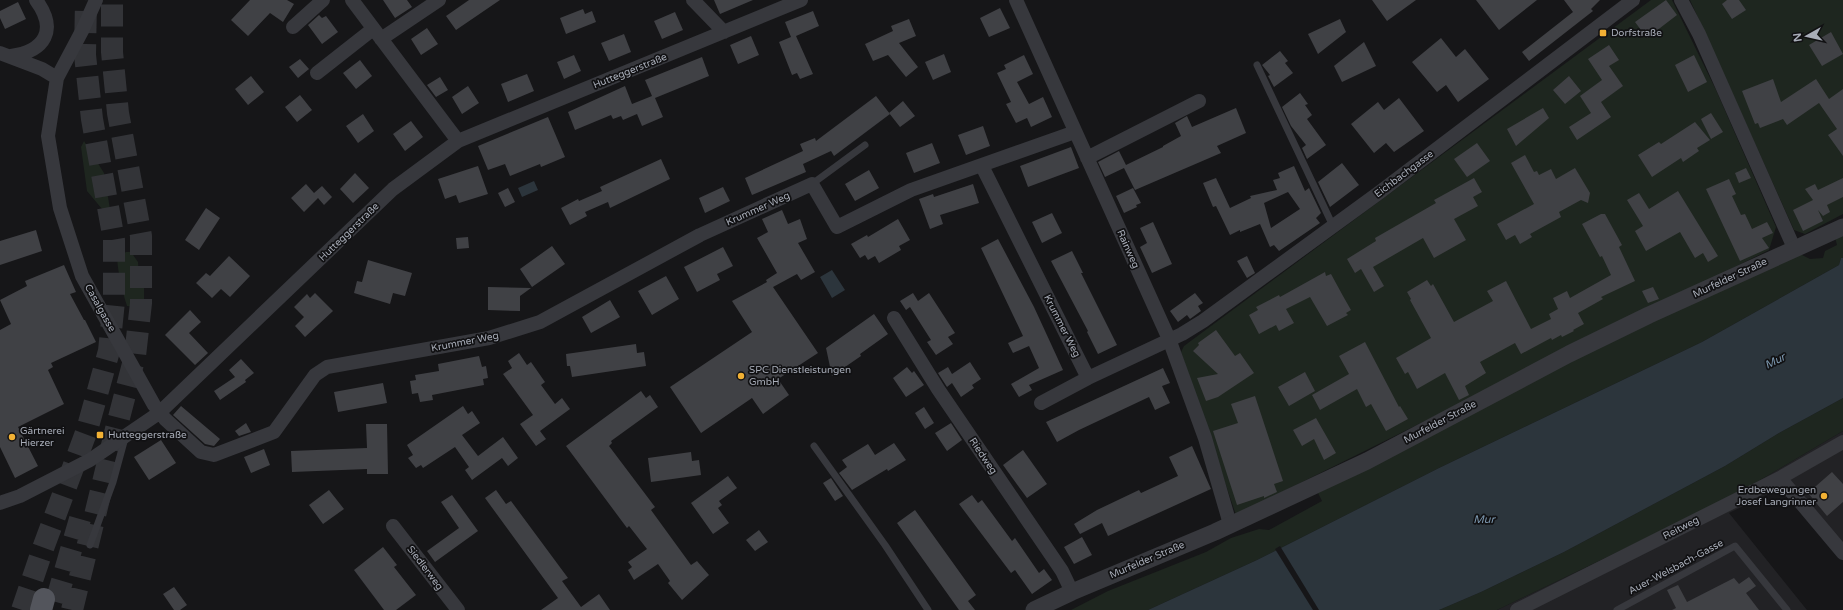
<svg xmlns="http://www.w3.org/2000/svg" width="1843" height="610" viewBox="0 0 1843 610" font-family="'Varela Round',sans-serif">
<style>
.built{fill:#222225}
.green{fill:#1e261f}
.water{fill:#2c353c}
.pier{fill:#161618}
.building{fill:#404145;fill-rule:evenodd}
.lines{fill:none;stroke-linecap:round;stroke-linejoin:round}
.primary-tunnel{stroke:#333438;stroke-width:22;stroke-dasharray:22 11;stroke-linecap:butt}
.service{stroke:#37383d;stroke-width:7}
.minor{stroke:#37383d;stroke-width:14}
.tertiary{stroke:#37383d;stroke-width:17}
.primary{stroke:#53555c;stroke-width:22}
.poi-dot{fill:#f2b134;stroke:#111113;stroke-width:1.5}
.labels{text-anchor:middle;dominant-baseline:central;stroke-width:3.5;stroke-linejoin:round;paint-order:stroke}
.poi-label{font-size:10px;fill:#a8adb8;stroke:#111113;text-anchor:start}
.street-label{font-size:10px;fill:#a8adb8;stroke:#111113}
.water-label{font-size:11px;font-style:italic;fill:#7f9bb3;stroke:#111113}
</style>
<rect width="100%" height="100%" fill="#161618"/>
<!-- built -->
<path class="built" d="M1843 431V560L1793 500 1774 491 1729 513 1807 610H1497L1728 499Z"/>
<!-- green -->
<path class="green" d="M1651 0H1672L1716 90 1776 227 1769 250 1236 515 1181 352 1184 346Z
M1690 0H1843V214L1805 234 1794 230Z
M84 141 104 173 110 209H102L87 191 81 147Z
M1843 234V258H1841L1839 265 1702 342 1439 468 1257 560 1148 610H1071L1108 591 1206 552 1231 538 1259 529 1269 530 1322 501 1318 493 1587 350 1798 253 1810 259 1823 258 1825 251 1837 245 1835 237Z
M126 252H131L138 262 139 277 144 288V302L135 307 127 306C122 290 118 274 117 257Z
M1843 398V431L1728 499 1497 610H1439L1481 592 1564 552 1725 466 1779 433Z"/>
<!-- water -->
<path class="water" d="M534 181 538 190 522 197 518 188Z
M1841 258H1843V398L1779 433 1725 466 1564 552 1481 592 1439 610H1148L1257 560 1439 468 1702 342 1839 265Z
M832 270 845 290 832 298 820 277Z"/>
<!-- pier -->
<path class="pier" d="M1280 546 1319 610H1313L1275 549Z"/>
<!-- building -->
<path class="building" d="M250 0H287L294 4 283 22 270 13 248 36 231 20Z
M383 0H407L412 7 395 18Z
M469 0H500L456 30 446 16Z
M714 0H753L720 14Z
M1372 0H1416L1387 21Z
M1476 0H1537L1499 30Z
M1564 0H1600L1591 9 1593 11 1529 61 1522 52 1573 12Z
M1666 0 1677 15 1647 38 1635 22Z
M1727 0H1739L1746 10 1732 19 1722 4Z
M18 2 26 19 5 29 0 18V11Z
M1000 8 1010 28 989 37 980 18Z
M583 9 585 14 592 11 596 22 566 34 560 18Z
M813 11 819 26 796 36 813 74 800 79 797 73 792 75 779 42 791 37 785 22Z
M675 12 683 30 662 39 654 21Z
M319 15 322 18 326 16 338 32 322 44 308 25Z
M909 19 916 36 899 43 918 67 906 77 888 55 873 61 865 44 893 31 891 26Z
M1340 19 1346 32 1318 54 1308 34Z
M427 28 438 44 421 55 411 39Z
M1831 32 1843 54 1822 66 1809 45Z
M624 34 631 52 609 61 601 43Z
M751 36 759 55 738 64 730 45Z
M1441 38 1456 57 1465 49 1489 79 1458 102 1446 85 1437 92 1412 62Z
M1364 42 1376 66 1342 82 1334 66Z
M1609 45 1619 60 1609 66 1623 86 1601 102 1611 117 1577 140 1569 127 1591 113 1580 96 1602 80 1588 59Z
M1280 51 1288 61 1285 63 1293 73 1274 87 1268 76 1270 75 1262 65Z
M944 54 951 72 933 80 925 62Z
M574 55 581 71 564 79 557 62Z
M1024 55 1033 74 1017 82 1029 104 1043 97 1052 117 1031 127 1027 118 1016 123 1006 104 1011 102 997 73 1006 69 1004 65Z
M1694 55 1707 82 1688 92 1675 65Z
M702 57 709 76 655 98 663 117 642 126 637 114 623 120 621 116 613 119 611 115 575 130 568 112 625 86 632 104 652 96 645 80Z
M300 59 309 69 298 78 289 67Z
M360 60 372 76 356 89 343 73Z
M527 74 534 91 508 102 501 84Z
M251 76 264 92 248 105 235 89Z
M1569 76 1581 91 1565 104 1553 90Z
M440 77 448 90 436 97 427 85Z
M1773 79 1781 102 1816 79 1829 99 1843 89V156L1828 135 1837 129 1819 103 1787 125 1783 119 1760 128 1758 123 1755 124 1742 91Z
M468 86 479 103 462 114 452 97Z
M1300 93 1308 104 1305 105 1312 115 1307 119 1326 145 1307 159 1302 148 1306 145 1291 126 1282 107Z
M300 95 312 110 297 122 285 107Z
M876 96 890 114 834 156 831 151 803 164 806 172 752 195 745 178 803 151 800 144 815 138 816 141Z
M1399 98 1424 131 1394 152 1386 143 1374 153 1351 124 1378 102 1384 110Z
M903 101 915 116 900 127 889 113Z
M1236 108 1246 133 1217 146 1221 153 1135 190 1124 168 1105 177 1098 162 1119 151 1126 165 1163 147V146L1181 136 1175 123 1187 116 1192 127Z
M1543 108 1549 118 1516 146 1507 129Z
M1711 113 1723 132 1711 139 1701 119Z
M363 114 374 131 358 143 346 126Z
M548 117 565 157 541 167 540 164 510 176 505 164 488 170 478 146Z
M411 121 423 137 405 151 393 134Z
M1695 122 1710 140 1697 148 1699 151 1683 162 1681 158 1652 177 1638 155 1659 142 1661 144Z
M983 126 990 146 966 155 958 135Z
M932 143 940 163 914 173 906 153Z
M1477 143 1490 161 1467 177 1454 159Z
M1071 147 1079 168 1028 187 1020 166Z
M1525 155 1534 172 1537 171 1539 175 1551 169 1556 179 1575 168 1590 193 1588 203 1581 200 1559 212 1561 217 1530 234 1532 237 1520 244 1515 235 1506 240 1497 224 1534 204 1511 163Z
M661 159 670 179 610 208 608 202 585 212 587 216 570 225 561 208 578 199 579 201 602 191 600 187Z
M1342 163 1359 185 1330 207 1318 182Z
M478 166 488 194 459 203 456 195 445 199 438 179Z
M1294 166 1305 191 1309 188 1321 213 1316 218 1320 223 1279 251 1274 245 1270 247 1260 224 1240 232V230L1230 235 1216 206 1213 207 1203 183 1216 178 1230 208 1251 198 1250 196 1277 190 1273 180 1280 178 1278 173ZM1288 192 1300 209 1271 228 1264 203Z
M1746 168 1751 178 1739 183 1735 173Z
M869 170 879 188 855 201 845 184Z
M355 173 369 188 353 203 340 189Z
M1474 178 1482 192 1473 197 1478 206 1454 219 1466 240 1434 258 1423 238 1373 267 1384 286 1374 292 1361 269 1355 273 1347 259 1376 241 1375 238 1436 203 1434 200Z
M1843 178V197L1827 205 1830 212 1823 216 1818 210 1823 221 1803 231 1793 210 1813 200 1805 189 1815 184 1818 190Z
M1729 179 1736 194 1732 196 1741 215 1745 214 1752 229 1767 222 1773 233 1762 238 1769 248 1740 261 1706 189Z
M306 184 314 193 322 186 332 197 324 205 318 198 304 212 291 198Z
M973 184 979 203 940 215 943 224 930 229 919 199 933 194 934 197Z
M723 187 730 201 705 213 699 198Z
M508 188 515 202 505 207 498 193Z
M1133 188 1141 203 1136 205 1137 207 1124 213 1116 196Z
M1678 191 1718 256 1708 262 1703 253 1695 258 1680 232 1646 251 1635 231 1643 226 1627 200 1639 193 1649 209Z
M206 208 220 218 199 250 185 240Z
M782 210 788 224 800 219 807 239 798 243 815 272 801 280 797 274 773 287 818 353 778 379 789 395 763 414 752 398 701 433 670 387 752 332 732 301 767 282 766 280 777 273 757 238 768 232 762 219Z
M1052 213 1062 233 1042 243 1032 222Z
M1601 214H1605L1622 245 1619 247 1635 281 1601 297 1603 299 1578 313 1584 324 1573 330 1574 331 1562 337 1561 335 1552 340 1551 338 1521 354 1515 343 1480 362 1486 373 1465 386 1469 395 1459 400 1445 373 1417 389 1408 372 1405 374 1396 358 1431 338 1410 300 1411 299 1407 292 1427 280 1431 286 1433 284 1454 322 1493 301 1487 291 1506 281 1531 329 1551 319 1549 314 1558 309 1553 298 1567 291 1570 298 1611 275 1602 256 1600 257 1582 224Z
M898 219 910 240 899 246 901 250 879 263 875 256 868 260 865 255 860 258 851 244 867 235 868 237Z
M1153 222 1172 264 1152 273 1140 247 1147 243 1140 228Z
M36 230 42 251 0 265V241Z
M468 237 469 248 457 249 456 238Z
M998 239 1034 307 1063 370 1029 385 1032 390 1019 397 1011 384 1039 368 1029 346 1013 353 1008 343 1023 336 981 248Z
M552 246 565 264 532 287 520 269Z
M723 247 733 266 717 274 720 280 697 292 684 267Z
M1072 251 1083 273H1081L1117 345 1098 354 1087 332 1088 331 1051 261Z
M229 256 250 276 230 297 221 289 212 298 196 283 206 273 210 276Z
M1247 256 1255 273 1247 278 1237 261Z
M368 260 412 273 405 296 393 293 390 304 354 293 357 281 362 282Z
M64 265 76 292 70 294 84 320H85L96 342 51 363 53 367 48 370 64 404 18 427 38 466 15 478 0 447V330L11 324 0 300 27 286 25 281Z
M1325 272 1326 276 1331 274 1343 296 1351 310 1346 313 1348 315 1327 326 1310 297 1286 309 1294 323 1279 331 1276 325 1259 334 1249 315 1258 310 1256 307 1279 295 1280 297Z
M666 276 679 299 652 315 638 291Z
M488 287 531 288 520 296V311L488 310Z
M1653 287 1659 299 1648 303 1642 291Z
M315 293 333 311 305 337 295 326 304 317 294 307 307 294 310 298Z
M913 293 918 301 929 293 955 333 948 337 953 344 936 355 927 342 931 340 910 307 906 310 900 301Z
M1195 293 1203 303 1198 306 1201 311 1190 319 1187 315 1178 322 1170 311Z
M610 300 620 317 591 333 582 317Z
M190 310 201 322 189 333 208 353 195 365 165 335Z
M874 314 888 334 860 354 861 356 832 376 826 348Z
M1216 330 1235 356 1240 353 1254 373 1218 397 1206 401 1197 378 1218 374 1193 351 1199 345 1198 343Z
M1365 342 1399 407 1400 406 1408 419 1386 431 1371 404 1366 407 1357 389 1320 410 1312 395 1349 374 1339 356Z
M636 344 637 353 644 352 646 366 572 377 570 366H567L566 354Z
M519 353 527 365 531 362 545 382 541 385 555 404 562 398 570 409 540 431 546 439 536 446 520 424 533 415 503 374 512 368 508 361Z
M479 356 482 367 486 366 488 378 483 379 484 385 432 395 433 400 420 402 418 393 412 394 410 381 416 380 415 375 439 371 438 364Z
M241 359 254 373 245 380 246 382 220 400 214 391 235 377 229 370Z
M970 362 981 379 972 385 974 388 961 397 952 383 947 387 938 373 948 367 952 374Z
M907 367 912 373 914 371 924 385 906 397 893 378Z
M1163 368 1170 383 1162 386 1170 403 1155 410 1149 397 1079 430 1057 442 1046 422Z
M1305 372 1315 391 1289 406 1278 387Z
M383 383 387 403 338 412 334 392Z
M641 391 646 398 650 395 658 407 611 441 612 443 609 446 655 507 651 510 691 565 697 561 709 575 682 600 668 583 670 581 658 564 634 580 628 570 632 567 628 562 647 549 629 526 627 528 566 446Z
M1255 396 1283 481 1274 484 1277 492 1264 498V496L1237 505 1213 431 1238 423 1231 404Z
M181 406 220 439 214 446 205 444 173 415Z
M463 406 468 414 472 411 480 423 462 435 478 456 503 437 518 458 508 466 502 458 472 480 465 470 469 467 455 447 423 468 421 465 416 468 408 458 413 455 407 445Z
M924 407 934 423 925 429 915 413Z
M1316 418 1336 453 1324 460 1314 439 1302 446 1293 430Z
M246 423 251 432 239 436 235 431Z
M951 423 962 440 947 451 935 433Z
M366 424H387L388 474H367V469L292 472 291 451 367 448Z
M161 440 176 463 149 480 134 457Z
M894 443 906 460 888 471 887 469 852 490 839 473 847 467 842 460 868 444 875 455Z
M1192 446 1211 489 1108 536 1102 523 1080 534 1074 524 1097 510 1139 490 1141 493 1178 476 1169 457Z
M264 449 270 465 251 473 244 457Z
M1023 450 1047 484 1027 498 1003 465Z
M691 452 692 461 699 460 701 475 651 482 648 458Z
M1832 472 1843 484V502L1827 516 1808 493Z
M728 476 737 488 719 501 722 505 718 508 729 523 713 534 691 503Z
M831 478 843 496 835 501 823 483Z
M329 490 344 509 323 524 309 505Z
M496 490 506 504 511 501 568 578 562 581 581 607 599 594 610 610H541L558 598 485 498Z
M452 495 478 531 435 562 427 551 459 528 441 502Z
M972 495 978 503 982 500 1012 541 1015 538 1039 573 1044 569 1052 580 1032 594 1015 570 1011 573 959 504Z
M915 510 976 595 968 601 975 610H959L897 523Z
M759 530 768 542 755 551 746 540Z
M1082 537 1092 555 1074 564 1064 547Z
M383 547 397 565 394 567 416 595 396 610H384L354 570Z
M1749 577 1756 586 1746 593 1759 610H1672L1676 608 1667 590 1678 585 1687 602 1734 578 1739 584Z
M174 587 187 605 180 610H174L163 594Z"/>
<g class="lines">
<!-- primary-tunnel -->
<path class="primary-tunnel" d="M56 602 80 519
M22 610 42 551 87 430 109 351 114 301V240L92 119 85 55 86 0
M72 610 115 433 135 356 141 303V236L118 113 112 52V0"/>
<!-- service -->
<path class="service" d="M1257 65 1333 226
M812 184 865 145
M814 446 885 545 928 610
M90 545 113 482 125 438
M1617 610 1735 546 1787 610"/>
<!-- minor -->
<path class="minor" d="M96 0 83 29 57 78 48 136 60 208 82 276 154 405 165 419 201 452 214 455 274 432 315 375 327 367 489 338 540 322 700 235 812 184 837 227 911 190 1075 132
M352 0 458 141
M693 0 724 32
M1016 0 1169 339 1205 438 1230 524
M1681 0 1699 34 1794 248
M293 27 323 0
M381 39 439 0
M0 53 42 69 57 78
M11 56C45 51 58 30 36 0
M317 73 373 29
M1087 158 1199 101
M982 166 1088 378
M894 318 938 389 1062 571 1072 592
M1041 403 1088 378 1182 334 1203 321 1380 192 1633 0
M1780 478 1843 553
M0 503 20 496 90 460 159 413 393 189 458 141 801 0
M393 526 458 610
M1517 610 1780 478 1843 442"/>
<!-- tertiary -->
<path class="tertiary" d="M1034 610 1072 592 1215 532 1367 461 1569 354 1649 315 1843 227"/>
<!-- primary -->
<path class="primary" d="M41 610 44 599"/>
</g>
<!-- markers -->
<g class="poi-dot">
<rect x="1599" y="29" width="8" height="8" rx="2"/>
<circle cx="741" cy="376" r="4"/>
<rect x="96" y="431" width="8" height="8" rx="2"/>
<circle cx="12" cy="437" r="4"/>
<circle cx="1824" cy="496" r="4"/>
</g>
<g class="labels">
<!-- poi labels -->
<g class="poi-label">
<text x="1611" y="33">Dorfstraße</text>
<text x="749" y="370">SPC Dienstleistungen<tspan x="749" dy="12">GmbH</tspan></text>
<text x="20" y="431">Gärtnerei<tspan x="20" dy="12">Hierzer</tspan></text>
<text x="108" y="435">Hutteggerstraße</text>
<text x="1816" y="490" text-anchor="end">Erdbewegungen<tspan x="1816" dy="12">Josef Langrinner</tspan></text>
</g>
<!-- street labels -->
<g class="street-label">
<text transform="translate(630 71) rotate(-22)">Hutteggerstraße</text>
<text transform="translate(1404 174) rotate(-37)">Eichbachgasse</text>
<text transform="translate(758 209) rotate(-24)">Krummer Weg</text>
<text transform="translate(349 232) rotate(-44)">Hutteggerstraße</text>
<text transform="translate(1128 249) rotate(66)">Rainweg</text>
<text transform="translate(1730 278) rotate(-25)">Murfelder Straße</text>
<text transform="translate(100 308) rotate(61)">Casalgasse</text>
<text transform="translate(1062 326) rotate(63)">Krummer Weg</text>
<text transform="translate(465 342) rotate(-11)">Krummer Weg</text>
<text transform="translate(1440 422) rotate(-28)">Murfelder Straße</text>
<text transform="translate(983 456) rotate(56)">Riedweg</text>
<text transform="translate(1681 528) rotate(-27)">Reitweg</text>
<text transform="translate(1147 560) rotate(-23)">Murfelder Straße</text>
<text transform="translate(1676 567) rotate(-28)">Auer-Welsbach-Gasse</text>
<text transform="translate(425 568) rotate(53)">Siedlerweg</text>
</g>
<!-- water labels -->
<g class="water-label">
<text transform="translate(1775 361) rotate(-27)">Mur</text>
<text x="1484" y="519">Mur</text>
</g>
</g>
<!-- north arrow -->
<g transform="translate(1807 36) rotate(262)" stroke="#111113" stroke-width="3" paint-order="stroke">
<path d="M0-3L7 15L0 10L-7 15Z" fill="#a8adb8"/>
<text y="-6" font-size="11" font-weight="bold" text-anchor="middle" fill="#a8adb8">N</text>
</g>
</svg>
